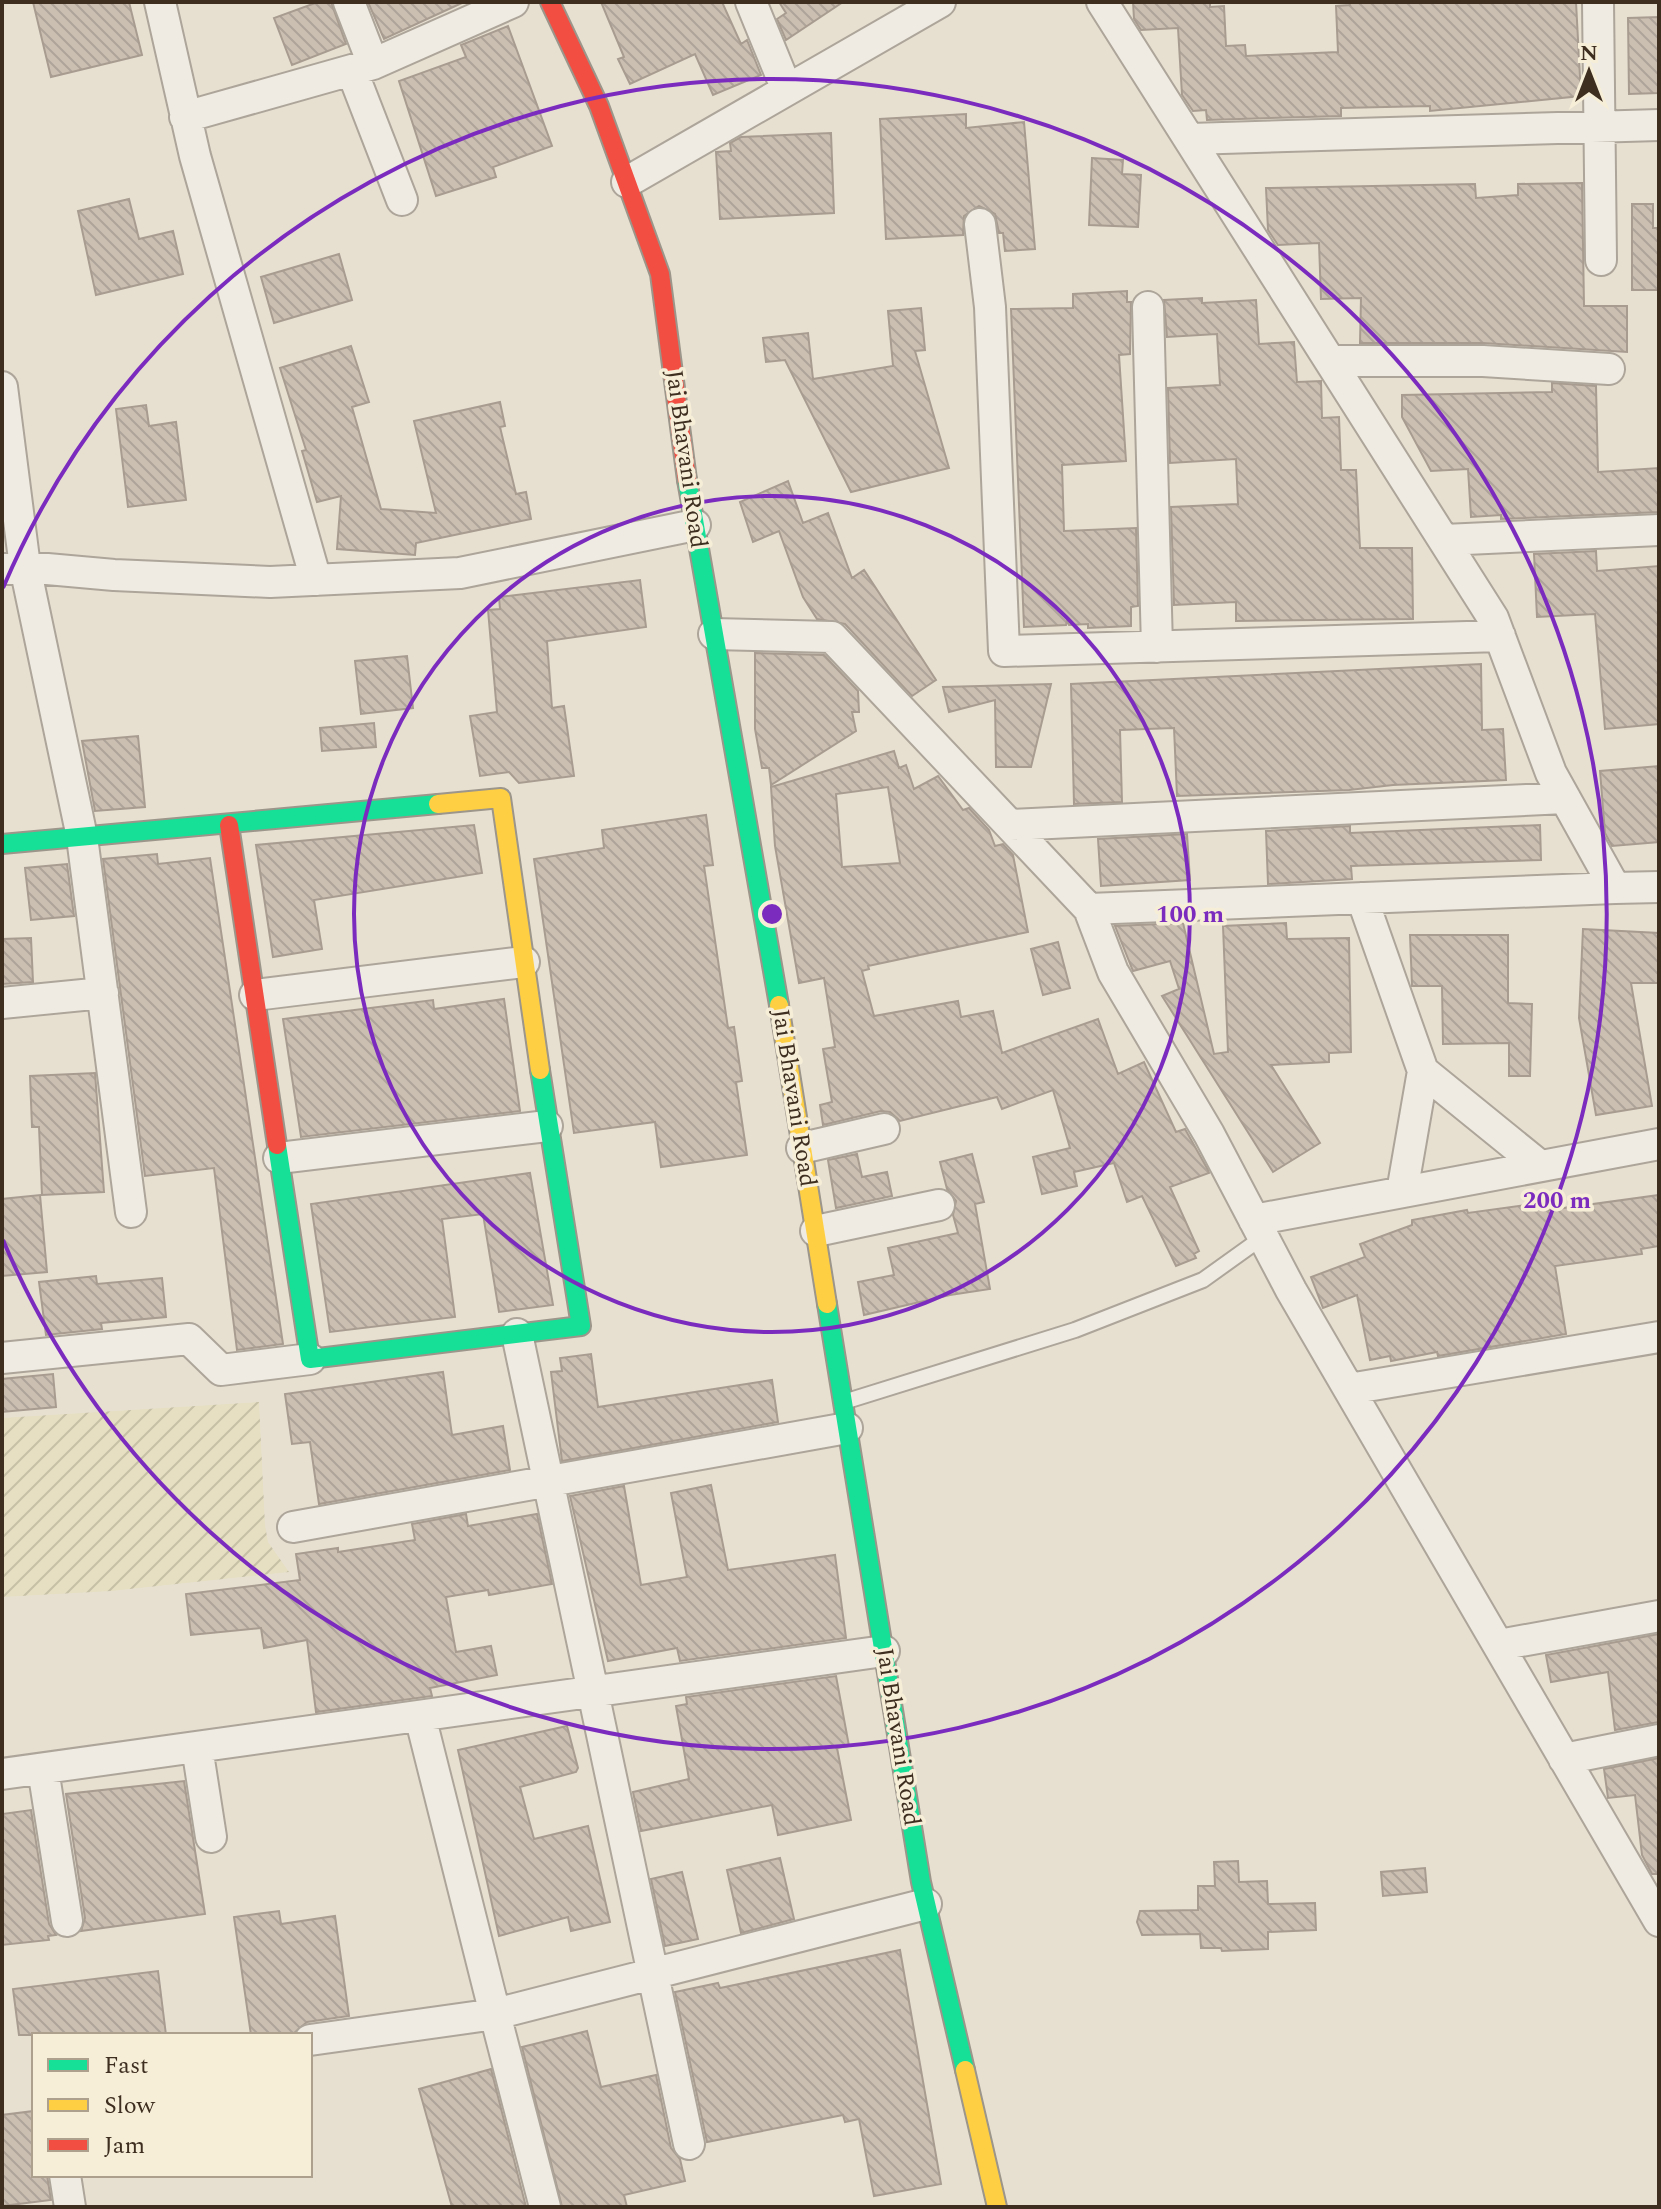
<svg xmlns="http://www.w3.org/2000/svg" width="1661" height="2209" viewBox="0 0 1661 2209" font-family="Spectral,serif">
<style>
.farmland{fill:url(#farmland-furrows)}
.building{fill:url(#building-back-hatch);stroke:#a89c90;stroke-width:2;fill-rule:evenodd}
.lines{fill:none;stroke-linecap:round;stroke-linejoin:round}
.lane-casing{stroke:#ada599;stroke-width:18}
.street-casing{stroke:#ada599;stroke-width:34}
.fast-casing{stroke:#9c958a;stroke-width:22}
.slow-casing{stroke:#9c958a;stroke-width:22}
.jam-casing{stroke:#9c958a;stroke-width:22}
.lane{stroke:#efebe3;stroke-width:14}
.street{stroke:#efebe3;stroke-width:30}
.fast{stroke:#16e098;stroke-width:18}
.slow{stroke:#ffcf43;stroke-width:18}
.jam{stroke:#f24e42;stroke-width:18}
.ring{fill:none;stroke:#7b2cbf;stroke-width:4}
.labels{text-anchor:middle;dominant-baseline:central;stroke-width:7;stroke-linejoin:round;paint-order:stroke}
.street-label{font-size:24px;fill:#3d2e20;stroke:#f7eed8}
.centre{fill:#7b2cbf;stroke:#f7eed8;stroke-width:4}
.ring-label{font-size:24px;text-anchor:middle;font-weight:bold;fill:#7b2cbf;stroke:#f7eed8;stroke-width:7;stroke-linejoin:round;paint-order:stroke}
</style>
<defs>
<pattern id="farmland-furrows" width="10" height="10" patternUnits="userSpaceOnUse" patternTransform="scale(2)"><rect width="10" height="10" fill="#e6dfc2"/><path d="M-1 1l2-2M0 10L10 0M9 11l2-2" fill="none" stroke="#c6c0a6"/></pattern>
<pattern id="building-back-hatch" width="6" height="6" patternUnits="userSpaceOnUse" patternTransform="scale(2)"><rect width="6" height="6" fill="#cbbfb2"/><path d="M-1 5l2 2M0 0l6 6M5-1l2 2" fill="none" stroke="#afa499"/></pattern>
</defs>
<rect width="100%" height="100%" fill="#e7e0d1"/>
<!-- farmland -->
<path class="farmland" d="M259 1402 265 1525 268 1542 289 1572 111 1591 2 1597V1418Z"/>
<!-- building -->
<path class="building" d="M33 2H129L142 55 51 77Z
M318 2H331L346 44 292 65 274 18Z
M368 2H464L384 39Z
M601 2H722L741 44 747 40 761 75 713 95 695 54 630 84 618 59 624 57Z
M779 2H843L786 40 777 19 786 13Z
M1133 2H1210V7L1224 6 1226 46 1245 45 1246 56 1338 52 1336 6 1350 5 1349 2H1576L1581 96 1430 111V106L1341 108V116L1207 120 1206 110 1193 111 1182 95 1178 28 1141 30 1134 19Z
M1659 17V93L1629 94 1628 18Z
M508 26 552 146 493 167 496 177 436 196 399 81 466 57 461 45Z
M966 114V128L1024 122 1035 249 1005 251 1003 233H999L995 214 979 206 964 216 963 235 886 239 880 119Z
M831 133 834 213 720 219 716 152 731 151 730 143 741 137Z
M1092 158 1123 160 1122 174 1141 175 1138 227 1089 225Z
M1582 183 1584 306H1627V352L1483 343H1360L1361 298 1321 299 1319 243 1278 245 1268 230 1266 188 1475 184 1476 198 1518 195V184Z
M129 199 139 239 173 231 183 274 96 295 78 211Z
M1632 204H1653V228H1659V290H1632Z
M339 254 352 300 274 323 261 277Z
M1127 291V302H1131L1130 354 1119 355 1126 461 1062 465 1064 531 1136 528 1138 606 1131 607V626L1088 628V624L1069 625 1067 621 1066 625 1024 627 1011 309 1073 308V294Z
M1202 298V303L1256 300 1259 344 1294 342 1297 382 1321 381 1322 418 1339 417 1341 470H1356L1360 548H1412L1413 619 1236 621V602L1174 605 1171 507 1238 504 1236 459 1170 463 1168 388 1220 385 1217 334 1167 337 1164 300Z
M921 308 925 350 915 351 949 468 851 492 785 360 766 362 763 338 808 333 813 379 893 366 888 311Z
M351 346 369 402 352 407 381 509 436 513 414 421 500 402 505 426 500 427 516 494 526 492 531 519 416 543 415 555 337 549 341 496 317 502 302 451 306 450 280 368Z
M1552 383 1596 386 1598 472 1659 468V512L1501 519V515L1471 517 1468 469 1431 471 1402 417V395L1552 392Z
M146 405 149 426 176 422 186 500 128 507 116 409Z
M788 481 803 523 828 513 852 578 864 570 936 680 912 696 845 624 817 619 803 597 779 531 753 542 740 502Z
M1596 551 1597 571 1659 566V724L1605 729 1595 614 1537 617 1534 554Z
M640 580 646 627 547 641 552 708 564 706 574 776 519 783 509 772 480 776 470 716 497 712 488 610 500 609 499 597Z
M755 653 824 655 858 691 859 712H852L856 731 771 785 769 768H762L755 729Z
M407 656 413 708 361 714 355 661Z
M1481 664 1482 730 1503 729 1506 780 1393 785 1349 790 1177 796 1174 728 1120 730 1122 802 1074 804 1071 684Z
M1051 684 1031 767H996L995 700 949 712 943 687Z
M374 723 376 747 322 751 320 728Z
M138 736 145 807 95 811 82 741Z
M894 751 899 768 906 765 914 789 938 776 963 810 969 808 989 830 995 846 1003 844 1013 855 1028 932 868 966 869 969 862 971 874 1016 958 1001 961 1017 993 1011 1002 1053 1098 1019 1118 1074 1144 1062 1176 1132 1185 1129 1208 1170 1209 1173 1170 1187 1199 1251 1194 1254 1196 1258 1176 1266 1142 1196 1127 1202 1114 1163 1074 1172 1077 1186 1042 1194 1033 1157 1070 1148 1053 1090 1002 1109 997 1097 900 1121 890 1112 881 1111 823 1125 820 1105 832 1102 823 1049 835 1047 824 978 799 983 775 846 771 787ZM888 787 900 863 842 867 836 794Z
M1659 766V842L1612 846 1605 833 1600 771Z
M706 815 713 865 704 866 728 1028 734 1027 742 1081 736 1082 747 1155 661 1167 655 1122 574 1133 534 859 604 848 602 830Z
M474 825 482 873 314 900 322 949 273 957 256 845Z
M1540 825 1541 860 1351 866 1352 879 1268 884 1266 831 1350 826V833Z
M1187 834 1190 880 1101 886 1098 839Z
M157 854 158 864 210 858 283 1344 237 1350 214 1168 145 1176 103 859Z
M67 864 74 916 31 920 25 868Z
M1183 923 1214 1054 1228 1052 1223 926 1286 923 1287 939 1349 938 1351 1052 1329 1053V1062L1271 1065 1320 1143 1273 1172 1162 996 1179 989 1170 961 1133 971 1115 926Z
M1583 929 1659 933V983H1631L1652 1106 1596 1115 1579 1018Z
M1410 935H1508V1003L1532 1004 1530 1076H1509V1043L1443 1044 1442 986H1412Z
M31 938 33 982 2 984V939Z
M1058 942 1070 988 1043 995 1031 949Z
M504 999 520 1111 301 1137 283 1019 433 1000 434 1009Z
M95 1073 104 1192 42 1195 39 1127H32L30 1076Z
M857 1154 862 1177 887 1172 892 1196 836 1208 828 1160Z
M972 1154 984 1202 975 1204 990 1289 950 1295 864 1315 858 1282 894 1275 888 1248 958 1233 953 1215 956 1201 947 1189 940 1162Z
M530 1173 553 1305 499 1312 483 1214 442 1219 455 1317 330 1332 311 1204Z
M40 1195 47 1272 2 1276V1199Z
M1659 1195V1246L1641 1249 1642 1254 1555 1266 1566 1334 1438 1356 1437 1352 1391 1361 1390 1356 1370 1360 1357 1295 1323 1308 1311 1277 1365 1257 1360 1244 1412 1225V1220L1467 1210 1468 1213 1548 1202 1549 1210Z
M96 1276 97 1284 162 1278 166 1317 101 1323 102 1329 46 1335 39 1282Z
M591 1354 598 1407 772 1380 778 1422 562 1461 551 1372 562 1371 560 1358Z
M443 1372 452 1435 503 1426 510 1470 319 1504 310 1442 292 1444 285 1394Z
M53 1374 56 1407 2 1412V1379Z
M711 1485 728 1570 835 1555 846 1638 680 1661 677 1648 608 1661 570 1496 624 1486 641 1585 687 1577 671 1493Z
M466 1514 468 1526 537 1514 552 1584 489 1595 488 1590 446 1597 456 1652 491 1646 497 1675 430 1688 432 1696 316 1712 307 1640 264 1648 261 1628 191 1635 186 1594 300 1580 296 1554 338 1548V1552L415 1540 412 1524Z
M1659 1634V1722L1615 1730 1608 1672 1551 1682 1546 1655Z
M836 1676 849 1746 837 1748 851 1820 778 1835 772 1805 641 1831 633 1792 689 1779 676 1706 687 1704 686 1697Z
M567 1726 578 1768 576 1772 520 1787 534 1839 588 1826 610 1922 571 1931 568 1917 499 1936 458 1750Z
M1659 1758V1874H1652L1642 1855 1635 1795 1608 1798 1604 1769Z
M184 1781 205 1914 81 1931 85 1918 66 1794Z
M31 1810 49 1924 56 1935 48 1936 49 1940 2 1945V1814Z
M780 1858 794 1919 741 1933 727 1870Z
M1238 1861 1239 1882 1267 1881 1268 1904 1315 1903 1316 1930 1268 1932V1949L1222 1951 1221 1948H1201L1200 1934 1142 1935 1137 1922 1140 1911 1198 1910V1886H1215L1214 1862Z
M1425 1868 1427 1892 1383 1896 1381 1872Z
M682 1872 698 1939 665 1946 651 1879Z
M279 1911 281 1924 335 1916 349 2016 307 2022 293 2034 251 2035 234 1917Z
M900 1950 941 2184 874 2196 859 2119 845 2122 843 2115 707 2142 675 1992 718 1983 720 1988Z
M158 1971 166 2035H19L13 1989Z
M587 2031 601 2087 656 2075 671 2148 680 2159 685 2181 624 2195 627 2207H562L522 2047Z
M491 2069 526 2207H452L419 2089Z
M34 2111V2175H47L51 2200 2 2206V2115Z"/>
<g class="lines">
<defs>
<path id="lane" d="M847 1401 1075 1330 1203 1280 1263 1237"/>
<path id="street" d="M160 2 195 156 316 580
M349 2 373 64
M751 2 787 90
M1102 2 1493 618 1551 773 1615 888 1659 887
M1598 2 1601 260
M352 71 402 200
M185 117 373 64 513 2
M1190 139 1659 125
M627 182 940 2
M980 224 990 307 1004 651 1500 636
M1148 307 1157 647
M1330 361H1483L1609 369
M2 387 25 567 82 837 131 1212
M1444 540 1659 530
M2 569 25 567 114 575 270 582 460 573 695 525
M714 634 832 637 1089 909 1113 972 1209 1134 1291 1290 1659 1921
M1010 825 1565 798
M1362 898 1423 1071 1540 1166
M1089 909 1615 888
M255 995 524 962
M2 1003 103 993
M802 1148 884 1129
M279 1158 547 1126
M1402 1192 1423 1071
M1254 1220 1659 1144
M816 1231 939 1205
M517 1334 689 2144
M2 1358 189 1339 221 1370 310 1359
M1349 1389 1659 1337
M293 1527 847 1428
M1499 1645 1659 1616
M420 1716 495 2014 926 1904
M197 1747 211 1837
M1564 1759 1659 1740
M43 1769 67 1921
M2 1774 884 1651
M310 2040 495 2014 545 2207
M65 2175 70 2207"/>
<path id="fast" d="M687 480 779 1005
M2 844 438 804
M277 1145 310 1359 581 1326 540 1070
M827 1304 921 1882 965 2070"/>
<path id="slow" d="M438 804 501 798 540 1070
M779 1005 827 1304
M965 2070 997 2207"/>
<path id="jam" d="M550 2 599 106 660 274 687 480
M229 825 277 1145"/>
</defs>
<!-- lane casing -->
<use href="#lane" class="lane-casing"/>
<!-- street casing -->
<use href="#street" class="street-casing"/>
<!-- fast casing -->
<use href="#fast" class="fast-casing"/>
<!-- slow casing -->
<use href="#slow" class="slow-casing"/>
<!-- jam casing -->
<use href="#jam" class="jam-casing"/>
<!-- lane -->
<use href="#lane" class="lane"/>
<!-- street -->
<use href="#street" class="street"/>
<!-- fast -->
<use href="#fast" class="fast"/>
<!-- slow -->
<use href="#slow" class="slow"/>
<!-- jam -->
<use href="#jam" class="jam"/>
</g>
<!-- distance rings -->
<g class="ring">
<circle cx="772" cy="914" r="418"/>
<path d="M3 588A835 835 0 1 1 3 1240"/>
</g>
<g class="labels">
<!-- street labels -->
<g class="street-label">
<text transform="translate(686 459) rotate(82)">Jai Bhavani Road</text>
<text transform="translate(794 1098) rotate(81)">Jai Bhavani Road</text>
<text transform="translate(898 1737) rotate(81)">Jai Bhavani Road</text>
</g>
</g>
<circle cx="772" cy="914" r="12" class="centre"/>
<g class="ring-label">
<text x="1190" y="922">100 m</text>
<text x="1557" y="1208">200 m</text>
</g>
<!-- border -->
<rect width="1661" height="2209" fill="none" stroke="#3d2e20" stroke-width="8"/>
<!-- legend -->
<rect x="32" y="2033" width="280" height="144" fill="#f7eed8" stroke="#ada18e" stroke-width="2"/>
<rect x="48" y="2059" width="40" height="12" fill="#16e098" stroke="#ada18e" stroke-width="2"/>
<text x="104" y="2073" font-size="24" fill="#3d2e20">Fast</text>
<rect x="48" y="2099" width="40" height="12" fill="#ffcf43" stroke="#ada18e" stroke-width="2"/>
<text x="104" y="2113" font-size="24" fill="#3d2e20">Slow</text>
<rect x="48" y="2139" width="40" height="12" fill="#f24e42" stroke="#ada18e" stroke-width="2"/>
<text x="104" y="2153" font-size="24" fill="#3d2e20">Jam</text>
<!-- north arrow -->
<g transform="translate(1589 72)" stroke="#f7eed8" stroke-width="6" paint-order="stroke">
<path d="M0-6L14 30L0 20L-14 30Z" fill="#3d2e20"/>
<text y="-12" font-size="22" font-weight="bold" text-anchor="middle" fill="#3d2e20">N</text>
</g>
</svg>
